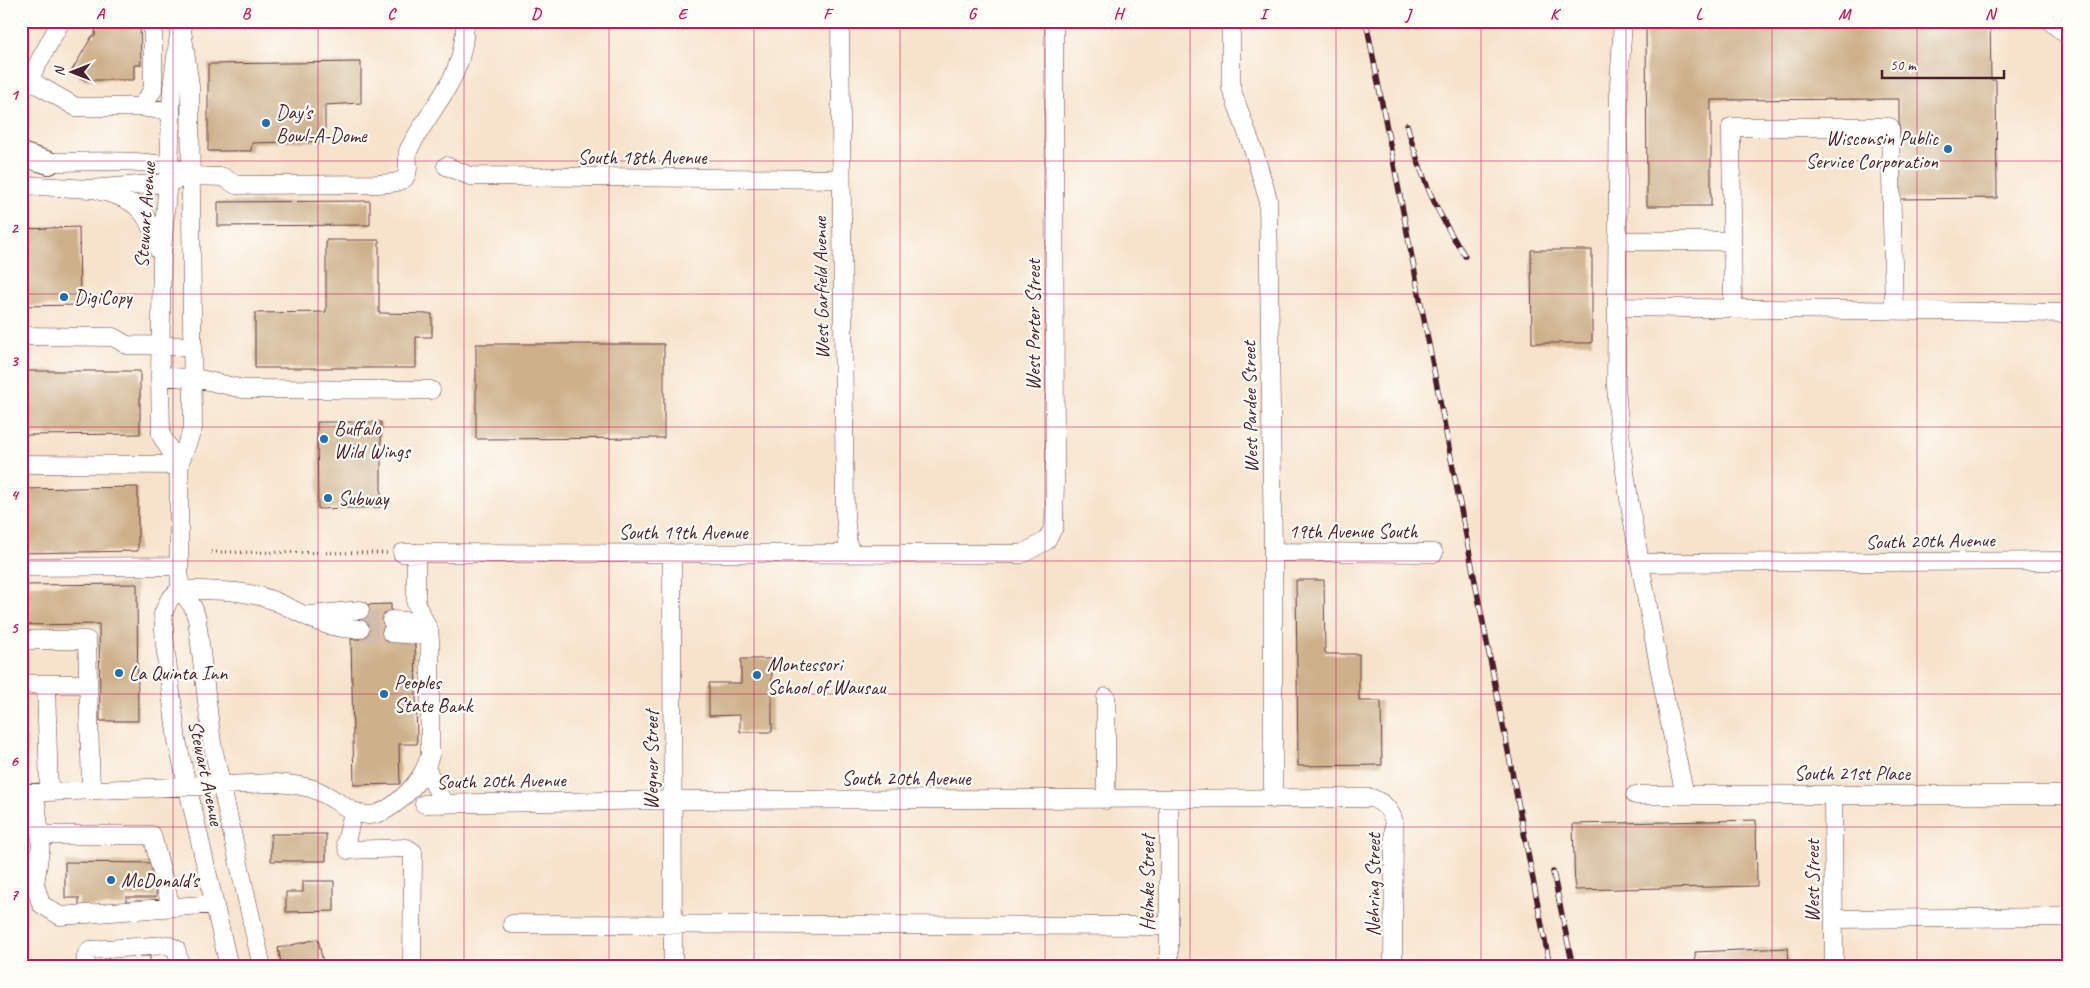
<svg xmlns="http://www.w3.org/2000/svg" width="2090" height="988" viewBox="0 0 2090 988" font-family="Caveat,sans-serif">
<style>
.building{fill:#ceb18b}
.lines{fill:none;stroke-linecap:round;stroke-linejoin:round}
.minor-tunnel{stroke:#d4bcac;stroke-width:18;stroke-dasharray:18 9;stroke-linecap:butt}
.minor-casing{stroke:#643c43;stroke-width:19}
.major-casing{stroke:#643c43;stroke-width:24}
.path{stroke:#643c43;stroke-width:3;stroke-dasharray:1 4;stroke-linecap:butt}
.minor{stroke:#fff;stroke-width:18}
.major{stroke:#fff;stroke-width:22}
.rail-casing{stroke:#4a1f2b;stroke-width:5.5}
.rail{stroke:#fdfcf7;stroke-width:4;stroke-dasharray:11;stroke-linecap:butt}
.grid{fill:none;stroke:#c2185b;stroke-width:1;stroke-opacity:0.55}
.poi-dot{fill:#1f6fb2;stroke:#fdfcf7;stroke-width:2}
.labels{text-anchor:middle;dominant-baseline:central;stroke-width:4.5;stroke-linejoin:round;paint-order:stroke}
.poi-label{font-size:20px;fill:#4a1f2b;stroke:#fdfcf7;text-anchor:start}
.street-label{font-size:20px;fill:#4a1f2b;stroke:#fdfcf7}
.neatline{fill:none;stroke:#c2185b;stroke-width:2}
.grid-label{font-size:16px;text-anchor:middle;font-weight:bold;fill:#c2185b}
</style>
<rect width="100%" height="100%" fill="#fdfcf7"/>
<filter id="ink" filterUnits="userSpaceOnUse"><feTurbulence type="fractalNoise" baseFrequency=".02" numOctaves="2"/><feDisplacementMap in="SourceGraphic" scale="10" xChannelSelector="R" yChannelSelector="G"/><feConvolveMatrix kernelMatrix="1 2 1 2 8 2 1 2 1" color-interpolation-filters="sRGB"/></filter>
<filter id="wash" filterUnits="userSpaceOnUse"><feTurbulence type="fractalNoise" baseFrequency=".0096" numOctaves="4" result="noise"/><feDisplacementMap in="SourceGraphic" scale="20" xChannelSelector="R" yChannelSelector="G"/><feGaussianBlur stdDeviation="1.12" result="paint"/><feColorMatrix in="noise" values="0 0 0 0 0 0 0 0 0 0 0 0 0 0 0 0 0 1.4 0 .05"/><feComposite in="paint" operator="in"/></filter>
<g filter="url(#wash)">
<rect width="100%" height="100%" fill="#f7e3cc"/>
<g id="blocks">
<!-- building -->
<path class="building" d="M96 21H140L141 65H134V80H85L71 72 92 36H95Z
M1646 21H1990L1991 80H1996L1997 198 1899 199V99L1711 100V206H1647Z
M361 62V103L325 105V141L252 143 251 151H208V64Z
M370 201V225L218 226V202Z
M79 227 80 305 21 306V229Z
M326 240H379V313L432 314V337H416V368H255V313L326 312Z
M1531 250H1592V343H1532Z
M476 344H664V438L476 439Z
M21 371H140V434L21 435Z
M317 422H381V507L318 509Z
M138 487V551L21 553V489Z
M1296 580H1324L1325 654H1359V701H1381L1382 765 1298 766Z
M137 584 138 721H100L99 624 21 625V585Z
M391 604V638L407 637 415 645 417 744H399L400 784 354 785 351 639H360V605Z
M741 659H772V732H740V715L709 716V683H741Z
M21 737H27V755H21Z
M1756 820 1757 886 1575 890 1573 824Z
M271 834H326V861H271Z
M65 862 156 863V897H126V906H79V898H65Z
M303 881H334V911L286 912V892H303Z
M318 939 324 967H282L278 948Z
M1788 948 1789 967H1696L1695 952Z
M108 956H150V967H108Z"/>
</g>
</g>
<g filter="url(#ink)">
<use href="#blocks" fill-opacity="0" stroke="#643c43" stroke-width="1"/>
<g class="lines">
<!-- minor-tunnel -->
<path class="minor-tunnel" d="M360 620H391
M360 633H391"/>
<defs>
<path id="minor" d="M61 21 29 80 76 107H140L171 111
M840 21 845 515 849 554
M1231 21V88L1255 155 1268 199 1273 552V799
M1623 21 1619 85 1616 385C1620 453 1632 519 1644 585 1657 655 1669 725 1685 795
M2050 21 2069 37
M181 23 190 86 193 428 179 465V566L180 589 193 607 197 619 212 743 262 967
M179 34 172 88 169 167 162 252 160 376 161 435 179 465
M140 107 153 90V21
M37 162C75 163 146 156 180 170
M446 166 470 176 840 179
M21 185 90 189 164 183 192 176 223 177 236 185 378 184C387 183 402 184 406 176 411 167 405 157 409 149 434 101 465 80 465 21
M100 191C139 199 149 214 159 251
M1617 241H1732
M1617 307 2069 313
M1733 309 1731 127H1890L1894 311
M21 336 113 337 127 345 193 346
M160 376 200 379 243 389 431 390
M21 464 179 465
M1273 552 1434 553
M402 553 1022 554 1046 541 1054 527 1055 480 1054 21
M672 553 673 967
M1640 563 2069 561
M21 567 179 566
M180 589 169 600 163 614 165 645 177 741 229 967
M180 589C208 591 241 589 269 599 305 612 317 629 360 629
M310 615 360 610
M391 620 424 622
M391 633 429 636
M21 640H87L91 791
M21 684H88
M46 684 49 792
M1106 697V800
M426 768 444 804
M21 793 274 783C288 784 303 785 316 790 352 806 364 834 404 796 417 783 425 773 430 755V641L429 630 416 604V553
M35 793 41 844 35 884 41 904 60 916 214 904
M1833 794 1834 967
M1635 795H2069
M1169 800V967
M424 804 671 800 1372 798C1384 803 1391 810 1394 822L1393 967
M353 812 346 842 348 850 407 848 413 852 412 967
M40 835H152L171 907
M1834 919 2069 917
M512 924 1169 926
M85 967 86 956 90 950 167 945 176 949 181 967"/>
<path id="major" d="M21 154 49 163"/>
</defs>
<!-- minor casing -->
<use href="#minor" class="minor-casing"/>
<!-- major casing -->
<use href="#major" class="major-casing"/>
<!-- path -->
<path class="path" d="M211 552 388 553"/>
<!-- minor -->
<use href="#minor" class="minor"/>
<!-- major -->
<use href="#major" class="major"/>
<defs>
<path id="rail" d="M1366 21 1550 967
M1407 125C1421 176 1435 211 1465 256
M1553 872 1573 967"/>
</defs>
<!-- rail casing -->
<use href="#rail" class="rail-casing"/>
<!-- rail -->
<use href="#rail" class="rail"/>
</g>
</g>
<!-- grid -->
<path class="grid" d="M173 21V967M318 21V967M464 21V967M609 21V967M754 21V967M900 21V967M1045 21V967M1190 21V967M1336 21V967M1481 21V967M1626 21V967M1772 21V967M1917 21V967M21 161H2069M21 294H2069M21 427H2069M21 561H2069M21 694H2069M21 827H2069"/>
<!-- markers -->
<g class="poi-dot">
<circle cx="266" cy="123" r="5"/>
<circle cx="1948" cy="149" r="5"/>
<circle cx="64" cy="297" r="5"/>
<circle cx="324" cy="439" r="5"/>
<circle cx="328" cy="498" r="5"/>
<circle cx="119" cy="673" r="5"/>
<circle cx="757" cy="675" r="5"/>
<circle cx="384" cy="694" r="5"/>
<circle cx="111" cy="880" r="5"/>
</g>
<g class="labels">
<!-- poi labels -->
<g class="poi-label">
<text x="276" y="112">Day's<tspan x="276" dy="23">Bowl-A-Dome</tspan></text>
<text x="1938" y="138" text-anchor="end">Wisconsin Public<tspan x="1938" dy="23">Service Corporation</tspan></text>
<text x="74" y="297">DigiCopy</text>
<text x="334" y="428">Buffalo<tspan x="334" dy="23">Wild Wings</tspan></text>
<text x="338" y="498">Subway</text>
<text x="767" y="664">Montessori<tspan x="767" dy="23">School of Wausau</tspan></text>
<text x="129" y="673">La Quinta Inn</text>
<text x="394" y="682">Peoples<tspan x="394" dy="23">State Bank</tspan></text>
<text x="121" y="880">McDonald's</text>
</g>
<!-- street labels -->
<g class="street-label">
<text x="642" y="157">South 18th Avenue</text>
<text transform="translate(145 215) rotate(-86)">Stewart Avenue</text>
<text transform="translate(821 288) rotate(-91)">West Garfield Avenue</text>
<text transform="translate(1033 325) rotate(-90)">West Porter Street</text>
<text transform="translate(1250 407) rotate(-91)">West Pardee Street</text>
<text x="1353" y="531">19th Avenue South</text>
<text x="683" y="532">South 19th Avenue</text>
<text transform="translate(1930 541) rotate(-1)">South 20th Avenue</text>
<text transform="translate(651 760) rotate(-90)">Wegner Street</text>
<text transform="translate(206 773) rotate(78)">Stewart Avenue</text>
<text x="1852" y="773">South 21st Place</text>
<text x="906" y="778">South 20th Avenue</text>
<text transform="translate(501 781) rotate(-1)">South 20th Avenue</text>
<text transform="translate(1812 881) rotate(-90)">West Street</text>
<text transform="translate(1147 883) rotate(-90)">Helmke Street</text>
<text transform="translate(1373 885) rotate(-90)">Nehring Street</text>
</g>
</g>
<!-- margin -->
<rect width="2090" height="988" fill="none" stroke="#fdfcf7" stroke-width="55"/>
<!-- north arrow -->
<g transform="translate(72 72) rotate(270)" stroke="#fdfcf7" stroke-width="4" paint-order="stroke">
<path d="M0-4L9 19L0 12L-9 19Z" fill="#4a1f2b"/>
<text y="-8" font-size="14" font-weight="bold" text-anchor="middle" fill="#4a1f2b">N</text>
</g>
<!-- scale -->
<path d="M1882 70v8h122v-8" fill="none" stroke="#4a1f2b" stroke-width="2.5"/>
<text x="1890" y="70" font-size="15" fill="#4a1f2b" stroke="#fdfcf7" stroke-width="4" paint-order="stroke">50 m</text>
<rect x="28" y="28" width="2034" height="932" class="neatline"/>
<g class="grid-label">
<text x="100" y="19">A</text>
<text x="246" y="19">B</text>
<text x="391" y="19">C</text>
<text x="536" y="19">D</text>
<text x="682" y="19">E</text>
<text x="827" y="19">F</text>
<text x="972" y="19">G</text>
<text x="1118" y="19">H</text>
<text x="1263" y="19">I</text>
<text x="1408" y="19">J</text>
<text x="1554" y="19">K</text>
<text x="1699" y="19">L</text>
<text x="1844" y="19">M</text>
<text x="1990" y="19">N</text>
<text x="14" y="100">1</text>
<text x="14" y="233">2</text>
<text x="14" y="366">3</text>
<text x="14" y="500">4</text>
<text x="14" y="633">5</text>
<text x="14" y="766">6</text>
<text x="14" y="900">7</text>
</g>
</svg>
